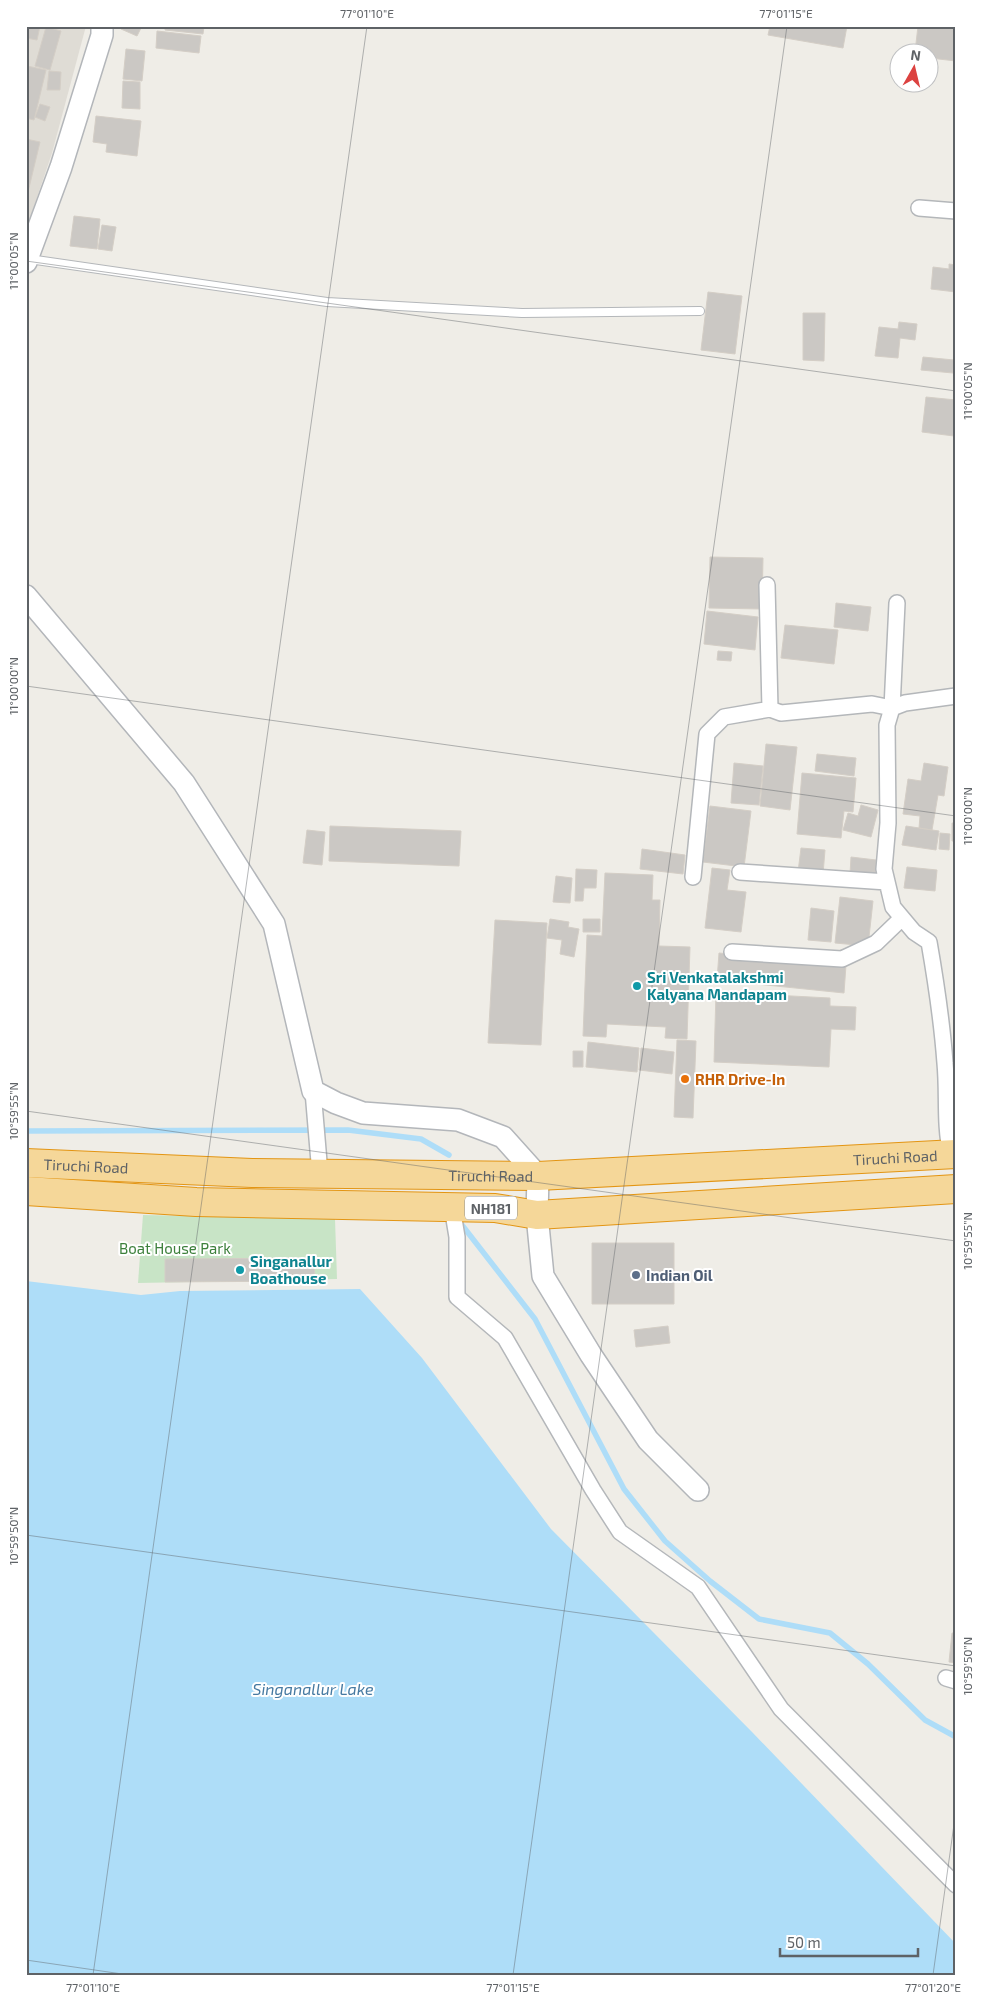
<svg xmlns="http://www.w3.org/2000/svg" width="982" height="2001" viewBox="0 0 982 2001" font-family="'Exo 2',sans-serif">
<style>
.education{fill:#dfdcd5}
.green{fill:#c8e4c6}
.water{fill:#aeddf8}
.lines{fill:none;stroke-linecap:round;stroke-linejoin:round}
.stream{stroke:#aeddf8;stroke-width:5.5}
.building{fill:#cbc8c4;stroke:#d4cec6}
.lane-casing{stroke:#b4b7ba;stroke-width:10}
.street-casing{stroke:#b4b7ba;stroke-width:18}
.secondary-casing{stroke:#b3b6ba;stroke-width:24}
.highway-casing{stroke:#e39513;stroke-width:30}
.lane{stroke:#fff;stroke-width:8}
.street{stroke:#fff;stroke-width:15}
.secondary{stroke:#fff;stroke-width:21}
.highway{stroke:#f5d799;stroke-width:28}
.ticks{fill:none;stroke:#5e6266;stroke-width:1;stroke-opacity:0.45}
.culture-dot{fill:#0f9aa8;stroke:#fff;stroke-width:2}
.food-dot{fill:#e8710a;stroke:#fff;stroke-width:2}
.service-dot{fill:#5c6f8a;stroke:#fff;stroke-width:2}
.labels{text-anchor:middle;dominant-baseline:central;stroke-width:4;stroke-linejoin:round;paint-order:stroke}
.shield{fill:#fff;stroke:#8e9194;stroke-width:1}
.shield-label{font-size:14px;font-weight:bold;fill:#5e6266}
.culture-label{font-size:15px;font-weight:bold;fill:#0d838f;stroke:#fff;text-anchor:start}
.food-label{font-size:15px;font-weight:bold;fill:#c56008;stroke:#fff;text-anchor:start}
.street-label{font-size:15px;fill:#5e6266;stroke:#fff}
.park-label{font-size:15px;fill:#3d803c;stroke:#fff}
.service-label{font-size:15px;font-weight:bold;fill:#4e5e75;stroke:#fff;text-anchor:start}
.water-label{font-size:16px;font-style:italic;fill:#477aa2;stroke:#fff}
.neatline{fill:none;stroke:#5e6266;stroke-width:2}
.ticks-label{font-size:12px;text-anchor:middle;fill:#5e6266}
</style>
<rect width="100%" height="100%" fill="#efede7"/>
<!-- education -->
<path class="education" d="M26 26H86L52 153 26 230Z"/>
<!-- green -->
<path class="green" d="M143 1215 335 1219 337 1279 138 1283Z"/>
<!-- water -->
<path class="water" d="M26 1281 141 1295 180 1291 360 1289 422 1358 551 1529 753 1733 956 1944V1975H26Z"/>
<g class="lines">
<!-- stream -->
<path class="stream" d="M26 1131 348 1130 421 1139 449 1155
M462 1225 535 1319 624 1489 665 1541 710 1581 759 1619 830 1633 868 1664 925 1720 956 1737"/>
</g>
<!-- building -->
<path class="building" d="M26 26H40L37 40 26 38Z
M122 26H142L137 36 121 29Z
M165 26H204L203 34 165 30Z
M770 26H847L843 48 768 35Z
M918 26H956V61L930 58V52H915Z
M46 27 61 31 50 70 35 66Z
M157 31 201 36 199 53 156 48Z
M126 49 145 51 142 81 123 79Z
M27 66 46 70 34 120 26 118Z
M49 71 61 72 60 90H47Z
M123 81 140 82V109L122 108Z
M40 104 50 107 45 121 35 117Z
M96 116 141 121 137 156 106 152 107 144 93 142Z
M26 139 40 142 28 192 26 191Z
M74 216 100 219 97 249 70 246Z
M102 225 116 227 112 251 98 249Z
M949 264 956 265V292L931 289 933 267 949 269Z
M708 292 742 296 735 354 701 350Z
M803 313H825L824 361 803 360Z
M899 322 917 324 915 340 900 338 898 358 875 356 879 327 898 329Z
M923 357 954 360 953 373 921 370Z
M926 397 956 400 954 436 922 432Z
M710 557 763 558 762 609 709 608Z
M836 603 871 607 868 631 834 627Z
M707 611 758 617 755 650 704 644Z
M785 625 838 630 834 664 781 658Z
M718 651 732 652 731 661 717 660Z
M766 744 797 747 790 810 760 806Z
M817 754 856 758 854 776 815 771Z
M734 763 763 766 759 805 731 803Z
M924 763 948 767 944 796 938 795 932 830 919 828 920 816 903 814 908 779 921 781Z
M802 773 856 778 853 812 844 811 841 838 797 834Z
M861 805 878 810 871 837 843 830 848 813 858 816Z
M710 806 751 811 744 867 703 862Z
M952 823H956V841H952Z
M330 826 461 831 459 866 329 861Z
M906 826 939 831 936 850 902 845Z
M307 830 325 832 322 865 303 863Z
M940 833 950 834 949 850 939 849Z
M801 848 825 850 823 874 798 872Z
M642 849 685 855 683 874 640 869Z
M851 857 876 860 875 876 850 874Z
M907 867 937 870 935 891 904 888Z
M712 868 730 870 727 890 746 892 741 932 705 928Z
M576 869 597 870 596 888H584L583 901H575Z
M605 873 653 875 652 900H660L659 946 690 947 687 1039 665 1038 666 1027 607 1024 606 1037 583 1036 587 935 602 936Z
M556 876 572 878 570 903 553 902Z
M840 897 873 901 868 946 835 943Z
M811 908 834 911 831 942 808 940Z
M550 919 569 922 568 927 579 929 574 957 560 954 562 940 547 938Z
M583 919H600V932H583Z
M495 920 547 923 541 1045 488 1043Z
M719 953 846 965 844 993 717 980Z
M716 992 830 998V1006L856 1007 855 1030 831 1029 829 1067 714 1062Z
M677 1040 696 1041 693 1118 674 1117Z
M588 1042 639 1048 637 1072 586 1067Z
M641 1048 674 1052 672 1074 639 1070Z
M573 1051H583V1067H573Z
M592 1243H674V1304H592Z
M314 1258 315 1281 165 1282V1259Z
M668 1326 670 1343 636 1347 634 1330Z
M952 1633H956V1663L949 1662Z"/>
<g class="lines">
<defs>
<path id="lane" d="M29 259 327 302 522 313 700 311"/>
<path id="street" d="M919 208 956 211
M767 585 770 709 781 713 872 704 892 708 897 603
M740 872 887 882
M693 877 707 734 724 717 770 709
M732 952 842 959 876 943 902 918
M313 1091 320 1174
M951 1154C944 1124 948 1093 945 1063 942 1022 936 982 929 942L914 932 893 907 884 869 888 823 887 725 892 708 905 703 956 696
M452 1207 457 1237V1297L505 1338 593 1490 620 1532 698 1587 781 1709 956 1885
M946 1678 956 1681"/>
<path id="secondary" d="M26 262 61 167 102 35V26
M26 596 184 783 274 924 313 1091 336 1103 363 1113 458 1120 503 1137 538 1176 537 1215 543 1276 591 1355 648 1440 698 1490"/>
<g id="highway">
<path id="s1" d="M26 1163 252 1173 538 1176 956 1154"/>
<path d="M26 1191 196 1202 495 1208 537 1215 956 1189"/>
</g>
</defs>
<!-- lane casing -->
<use href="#lane" class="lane-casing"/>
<!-- street casing -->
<use href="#street" class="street-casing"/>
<!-- secondary casing -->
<use href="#secondary" class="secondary-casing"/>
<!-- highway casing -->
<use href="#highway" class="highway-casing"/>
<!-- lane -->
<use href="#lane" class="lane"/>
<!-- street -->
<use href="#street" class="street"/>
<!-- secondary -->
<use href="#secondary" class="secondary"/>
<!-- highway -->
<use href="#highway" class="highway"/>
</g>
<!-- ticks -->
<path class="ticks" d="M26 261 956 391M26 686 956 816M26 1111 956 1241M26 1535 956 1666M26 1960 129 1975M93 1975 367 26M513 1975 787 26M933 1975 956 1810"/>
<!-- markers -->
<g class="culture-dot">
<circle cx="637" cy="986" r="5"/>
<circle cx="240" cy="1270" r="5"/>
</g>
<circle class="food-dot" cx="685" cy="1079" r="5"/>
<circle class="service-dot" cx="636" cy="1275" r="5"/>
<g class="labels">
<!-- shield labels -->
<rect class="shield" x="465" y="1196.5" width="52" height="23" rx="4"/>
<g class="shield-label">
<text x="491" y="1208">NH181</text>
</g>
<!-- culture labels -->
<g class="culture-label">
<text x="647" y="977">Sri Venkatalakshmi<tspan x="647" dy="17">Kalyana Mandapam</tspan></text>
<text x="250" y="1261">Singanallur<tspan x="250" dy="17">Boathouse</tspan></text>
</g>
<!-- food labels -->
<g class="food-label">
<text x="695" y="1079">RHR Drive-In</text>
</g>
<!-- street labels -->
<g class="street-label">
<text stroke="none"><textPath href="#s1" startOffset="870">Tiruchi Road</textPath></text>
<text stroke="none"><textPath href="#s1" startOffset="60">Tiruchi Road</textPath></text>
<text stroke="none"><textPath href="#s1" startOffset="465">Tiruchi Road</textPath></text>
</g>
<!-- park labels -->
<g class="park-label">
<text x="175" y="1248">Boat House Park</text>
</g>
<!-- service labels -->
<g class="service-label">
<text x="646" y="1275">Indian Oil</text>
</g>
<!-- water labels -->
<g class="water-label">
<text x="313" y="1688">Singanallur Lake</text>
</g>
</g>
<!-- border -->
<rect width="982" height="2001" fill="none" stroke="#ffffff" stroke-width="55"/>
<!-- north arrow -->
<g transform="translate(914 68) rotate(8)"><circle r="24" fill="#ffffff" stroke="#bfc0c2"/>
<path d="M0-4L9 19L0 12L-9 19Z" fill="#dc4240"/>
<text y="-8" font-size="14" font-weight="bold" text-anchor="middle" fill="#5e6266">N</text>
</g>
<!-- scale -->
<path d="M780 1948v8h138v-8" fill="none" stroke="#5e6266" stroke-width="2.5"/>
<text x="787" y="1948" font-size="15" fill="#5e6266" stroke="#ffffff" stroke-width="4" paint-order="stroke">50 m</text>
<rect x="28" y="28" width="926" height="1946" class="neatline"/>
<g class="ticks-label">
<text x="367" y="18">77°01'10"E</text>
<text x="786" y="18">77°01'15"E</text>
<text transform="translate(14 261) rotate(-90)" y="4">11°00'05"N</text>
<text transform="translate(968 391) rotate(-90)" y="4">11°00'05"N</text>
<text transform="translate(14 686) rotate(-90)" y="4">11°00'00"N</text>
<text transform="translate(968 816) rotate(-90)" y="4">11°00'00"N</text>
<text transform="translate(14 1111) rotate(-90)" y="4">10°59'55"N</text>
<text transform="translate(968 1241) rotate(-90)" y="4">10°59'55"N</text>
<text transform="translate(14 1536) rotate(-90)" y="4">10°59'50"N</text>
<text transform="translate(968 1666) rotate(-90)" y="4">10°59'50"N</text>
<text x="93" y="1992">77°01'10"E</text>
<text x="513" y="1992">77°01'15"E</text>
<text x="933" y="1992">77°01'20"E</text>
</g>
</svg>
